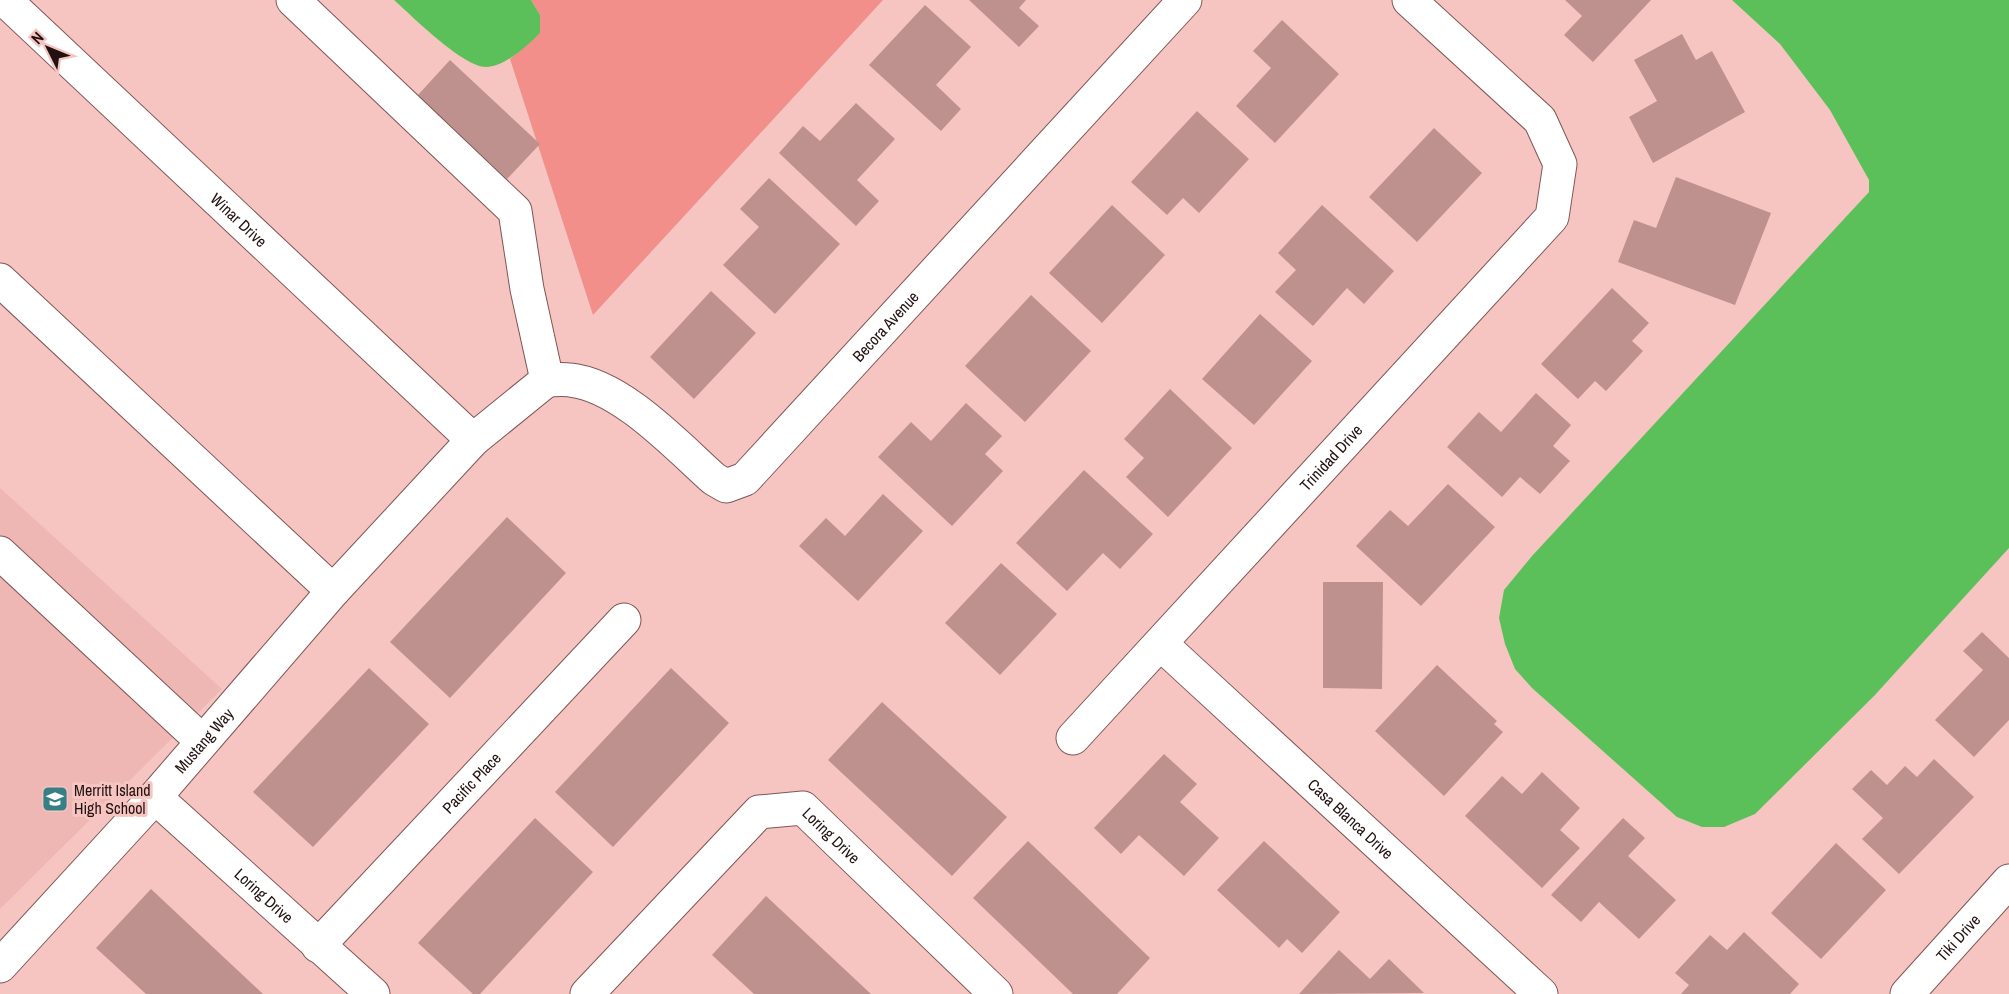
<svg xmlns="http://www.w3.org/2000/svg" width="2009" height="994" viewBox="0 0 2009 994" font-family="'Archivo Narrow',sans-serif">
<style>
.built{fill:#efb7b3}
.green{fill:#f28f8a}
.water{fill:#5cc05a}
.building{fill:#be918e}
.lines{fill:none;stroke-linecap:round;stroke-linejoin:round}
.minor-casing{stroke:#7f5653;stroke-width:35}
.minor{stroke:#fff;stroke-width:33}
.labels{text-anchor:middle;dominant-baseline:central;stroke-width:6;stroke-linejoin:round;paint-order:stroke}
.street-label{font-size:16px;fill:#221110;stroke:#f6c5c2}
.poi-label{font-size:16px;fill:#221110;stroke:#f6c5c2;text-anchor:start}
</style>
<rect width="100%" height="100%" fill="#f6c5c2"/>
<!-- built -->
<path class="built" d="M0 488 222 689 0 909Z"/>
<!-- green -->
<path class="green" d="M531 0H883L593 315 510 59 540 33V15Z"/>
<!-- water -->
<path class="water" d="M394 0H531L540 15V33C528 45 505 67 486 67 463 67 412 16 394 0Z
M1732 0H2009V548L1874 696 1755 814 1724 827H1702L1677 817 1532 688 1515 669 1505 644 1499 618 1504 590 1532 556 1869 192V180L1830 110 1780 44Z"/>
<!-- building -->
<path class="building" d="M969 0H1026L1019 8 1039 26 1019 47Z
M1565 0H1651L1593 62 1564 35 1582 16Z
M925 5 971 47 936 85 961 109 941 131 869 65Z
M1282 20 1339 74 1275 143 1236 106 1271 68 1253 51Z
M1682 34 1696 60 1712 51 1745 112 1653 163 1629 117 1657 101 1634 60Z
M450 60 540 144 507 179 418 95Z
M856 103 895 139 857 180 879 201 856 226 779 153 803 126 820 141Z
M1197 111 1249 159 1199 213 1183 198 1167 215 1131 182Z
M1434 128 1482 173 1417 242 1369 197Z
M1676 177 1771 213 1735 305 1618 262 1634 220 1656 228Z
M769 178 840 244 775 314 723 265 759 227 740 209Z
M1112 205 1165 255 1102 323 1049 273Z
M1322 205 1394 271 1364 304 1347 288 1313 326 1275 292 1296 270 1278 253Z
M1612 288 1649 323 1632 341 1643 351 1606 391 1595 381 1578 399 1541 364Z
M711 291 756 333 694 399 650 357Z
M1031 295 1091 351 1025 422 965 366Z
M1260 314 1312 361 1254 425 1202 379Z
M1170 389 1232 448 1168 517 1126 477 1144 458 1124 439Z
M1536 393 1571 425 1553 446 1570 461 1540 494 1520 477 1502 497 1447 447 1479 412 1501 432Z
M966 403 1002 436 985 454 1003 471 952 526 878 457 911 422 931 441Z
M1084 470 1153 534 1120 569 1103 553 1067 591 1016 543Z
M1448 484 1495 527 1421 606 1356 546 1390 510 1408 526Z
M883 494 923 531 858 601 799 546 826 518 845 536Z
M507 517 566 573 450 698 390 642Z
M1001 563 1057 614 1000 675 945 623Z
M1323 582H1383L1382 689 1323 688Z
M1982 632 2009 658V720L1974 757 1935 720 1983 670 1963 651Z
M1437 665 1497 721 1494 724 1503 732 1444 796 1375 731Z
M369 668 429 724 313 847 253 792Z
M671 668 729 723 613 847 555 792Z
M882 702 1007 817 952 876 828 760Z
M1164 754 1197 784 1180 802 1219 838 1184 876 1139 835 1121 854 1094 828Z
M1934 759 1974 797 1899 874 1862 839 1883 818 1852 789 1871 770 1887 785 1905 766 1917 777Z
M1542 772 1580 808 1560 830 1580 848 1542 888 1465 816 1502 776 1522 794Z
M535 818 593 872 480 994H473L418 943Z
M1623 818 1645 838 1628 856 1676 900 1639 939 1599 902 1581 922 1551 895Z
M1028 841 1150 958 1117 994H1073L973 898Z
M1264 841 1340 912 1302 953 1287 939 1279 948 1217 890Z
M1836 843 1886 890 1821 959 1771 913Z
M151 889 263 994H146L96 948Z
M766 896 871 994H754L712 955Z
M1744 932 1799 984 1790 994H1681L1689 985 1675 973 1710 935 1727 950Z
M1339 950 1370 979 1389 959 1424 993 1299 994Z"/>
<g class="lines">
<defs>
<g id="minor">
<path id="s1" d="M5 0 473 440"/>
<path d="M293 0 515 211 527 289 547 380"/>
<path d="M0 280 333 591"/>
<path id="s2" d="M547 380C554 380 562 379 570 380 621 385 677 446 714 479L726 486 745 479 1185 0"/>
<path d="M0 553 202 741"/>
<path id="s3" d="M1161 644 1541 994"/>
<path id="s4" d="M1073 738 1552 217 1560 164 1540 120 1409 0"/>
<path id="s5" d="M155 797 373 994"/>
<path id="s6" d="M318 946 624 620"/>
<path id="s7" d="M0 966 155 797 333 591 473 440 547 380"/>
<path id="s8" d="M587 994 759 812 803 808 996 994"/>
<path id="s9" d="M1907 994 2009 881"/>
</g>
</defs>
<!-- minor casing -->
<use href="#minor" class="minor-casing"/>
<!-- minor -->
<use href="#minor" class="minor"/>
</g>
<!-- icons -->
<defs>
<symbol id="school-square" viewBox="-11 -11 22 22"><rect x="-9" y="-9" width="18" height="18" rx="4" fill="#367f85" stroke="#f6c5c2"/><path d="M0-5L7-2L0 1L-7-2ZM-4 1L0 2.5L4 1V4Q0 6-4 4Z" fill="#fff"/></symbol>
</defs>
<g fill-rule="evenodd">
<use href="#school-square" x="40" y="784" width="30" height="30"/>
</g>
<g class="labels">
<!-- street labels -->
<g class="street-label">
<text stroke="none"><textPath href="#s1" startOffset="321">Winar Drive</textPath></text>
<text stroke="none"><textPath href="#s2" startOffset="442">Becora Avenue</textPath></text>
<text stroke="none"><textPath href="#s4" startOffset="381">Trinidad Drive</textPath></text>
<text stroke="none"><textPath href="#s7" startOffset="304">Mustang Way</textPath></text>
<text stroke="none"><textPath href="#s6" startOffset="224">Pacific Place</textPath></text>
<text stroke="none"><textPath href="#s3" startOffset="258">Casa Blanca Drive</textPath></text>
<text stroke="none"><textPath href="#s8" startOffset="334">Loring Drive</textPath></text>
<text stroke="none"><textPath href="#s5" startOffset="147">Loring Drive</textPath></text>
<text stroke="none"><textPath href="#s9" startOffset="76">Tiki Drive</textPath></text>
</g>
<!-- poi labels -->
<g class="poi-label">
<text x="74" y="790">Merritt Island<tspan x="74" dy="18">High School</tspan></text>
</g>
</g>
<!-- north arrow -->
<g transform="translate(48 48) rotate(313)" stroke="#f6c5c2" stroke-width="4.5" paint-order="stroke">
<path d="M0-4.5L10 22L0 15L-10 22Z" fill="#221110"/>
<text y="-9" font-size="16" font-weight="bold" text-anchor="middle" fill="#221110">N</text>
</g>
</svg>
